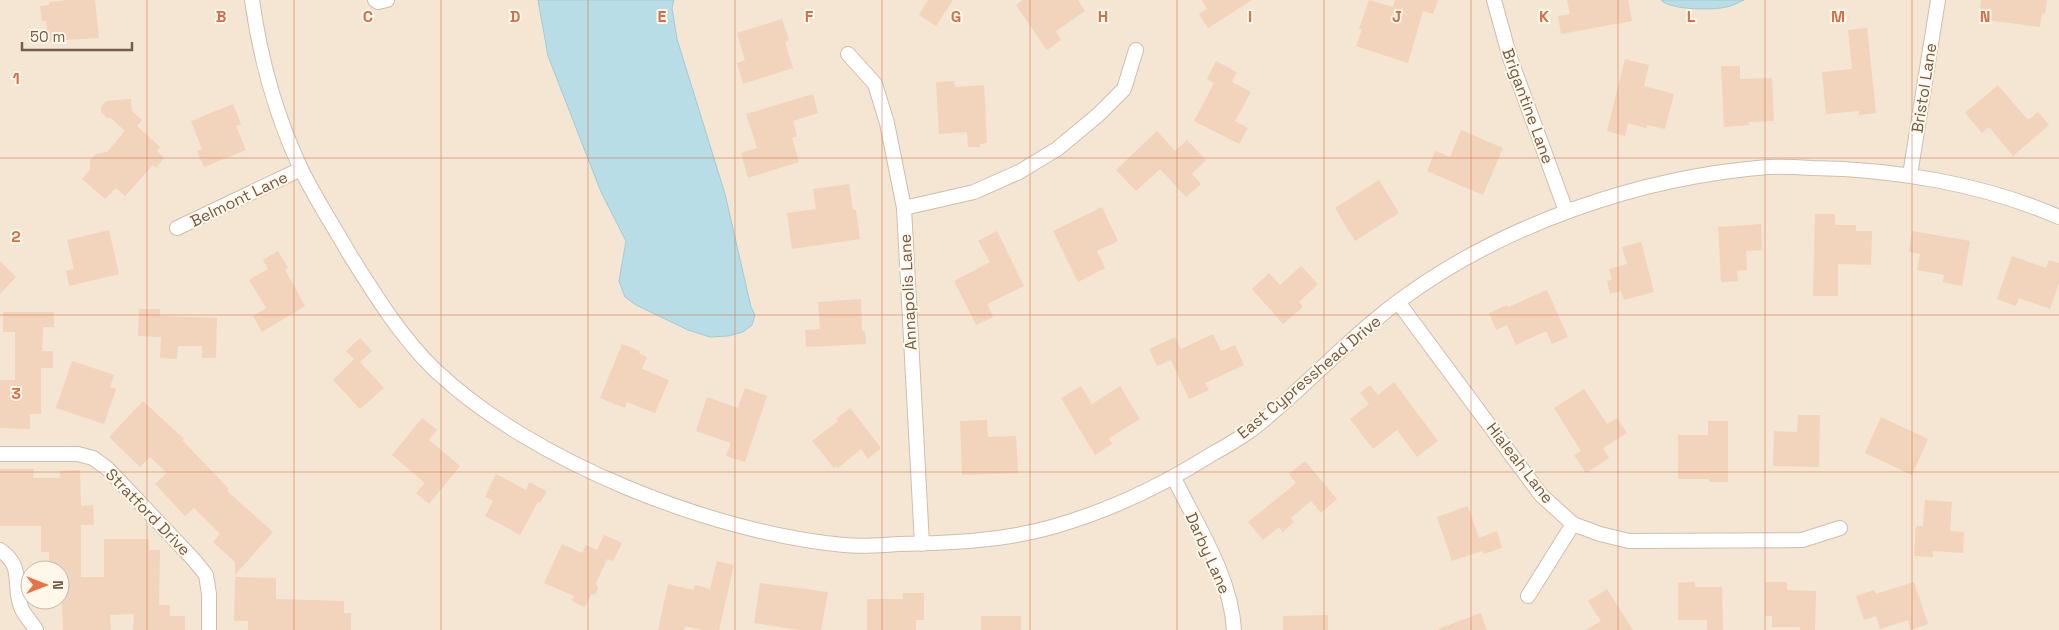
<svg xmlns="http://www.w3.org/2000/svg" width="2059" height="630" viewBox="0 0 2059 630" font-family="'Space Grotesk',sans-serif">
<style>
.residential{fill:#f4e6d2;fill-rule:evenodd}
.water{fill:#b8dde6;stroke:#9eccd8}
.building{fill:#f2d3bb}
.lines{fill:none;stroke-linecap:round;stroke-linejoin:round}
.minor-casing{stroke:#d0bead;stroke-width:16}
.minor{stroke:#fff;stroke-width:14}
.grid{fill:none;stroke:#d66f47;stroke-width:1;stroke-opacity:0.55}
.labels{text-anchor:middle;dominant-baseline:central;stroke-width:4;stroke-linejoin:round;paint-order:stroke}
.street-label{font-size:16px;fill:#755b49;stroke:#fff8ea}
.grid-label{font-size:16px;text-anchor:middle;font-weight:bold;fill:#d66f47;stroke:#fff8ea;stroke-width:4;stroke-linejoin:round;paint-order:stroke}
</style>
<rect width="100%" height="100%" fill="#fcf4e3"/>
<!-- residential -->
<path class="residential" d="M0 0H2059V630H0ZM30 570H60V600H30Z"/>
<!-- water -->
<path class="water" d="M538 0H674L672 8 677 39 725 194 751 307 755 315 752 325 743 332 728 336 710 337 688 330 636 305 625 297 619 281 626 241 601 192 548 56Z
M1661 0H1744C1739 2 1735 5 1730 6 1717 11 1669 10 1661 0Z"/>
<!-- building -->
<path class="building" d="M69 0H95L99 38 48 41 46 21H42L40 6 49 5V2Z
M928 0H953L936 26 919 15Z
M1023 0H1078L1085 11 1056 31 1061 40 1047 50 1016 5Z
M1202 0H1252L1208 28 1199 14 1207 9Z
M1369 0 1393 7 1395 0H1438L1433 14 1423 11 1408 63 1356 46 1362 29H1359Z
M1567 0H1628L1632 21 1561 34 1558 16 1570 14Z
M1981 0H2047L2045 14 2042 13 2040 27 1979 19Z
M782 19 789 40 785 42 793 68 743 84 737 63 745 60 737 33Z
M1867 28 1876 113 1859 115V111L1826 114 1822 72 1852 69 1848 30Z
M1625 59 1649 65 1644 86 1674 94 1665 129 1647 125 1646 128 1628 123 1625 136 1607 131Z
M1216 61 1237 72 1232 82 1251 92 1235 121 1248 128 1239 144 1194 121 1214 83 1207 79Z
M1721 66H1740V79L1772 78 1774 121 1749 122V125L1724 127Z
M954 81 955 87 984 85 987 143 980 144V147H968L967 132 939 134 936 82Z
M1998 85 2028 120 2038 112 2049 125 2013 156 1989 127 1982 133 1965 113Z
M813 94 818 113 793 121 797 136 792 138 799 162 748 178 741 153 757 148 746 114Z
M131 99 132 111 142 120 137 126 160 147 157 151 164 158 156 168 153 165 125 196 116 188 105 199 82 179 90 170V160L96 154 107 152 125 131 111 118H107L101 112V107L106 101Z
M233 104 241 124 236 126 246 150 204 167 197 151 202 149 191 121Z
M1461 130 1503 148 1483 195 1427 171 1435 151 1450 157Z
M1157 131 1175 151 1187 140 1206 160 1192 174 1201 184 1186 197 1160 169 1136 191 1116 170Z
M1379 180 1399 213 1355 241 1335 208Z
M849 184 853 210H856L860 239 792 249 787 213 816 209 813 189Z
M1102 207 1118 241 1097 251 1105 268 1078 282 1053 231Z
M1815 214H1835V225H1856V231H1872L1871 265 1838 264V296H1813Z
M1761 224 1762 250 1746 251 1747 270 1737 271 1738 281 1721 282 1718 227Z
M109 230 119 274 69 286 66 271 74 269 67 240Z
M997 231 1024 286 987 304 993 317 976 325 954 281 990 262 978 241Z
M1912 231 1970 241 1962 286 1943 282 1944 275 1917 270 1920 254 1909 252Z
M1641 242 1654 292 1624 300 1621 291 1610 294 1607 281 1612 280 1609 269 1627 264 1622 247Z
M278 251 288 268 285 270 305 306 262 332 253 316 266 308 249 280 268 269 263 260Z
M2012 256 2046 268 2049 260 2059 263V283L2050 309 2019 298 2016 306 1997 299Z
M0 261 16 277 0 294Z
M1301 266 1318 284 1299 302 1303 307 1283 324 1252 289 1269 273 1280 285Z
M1547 290 1568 337 1552 344 1546 331 1516 345 1507 325 1496 330 1489 313 1507 305 1508 307Z
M861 299 862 331H865L866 344 806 347 805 330 820 329 818 302Z
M139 309H160V316L217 318 216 358H202V346H178L177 359 160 358 161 337 138 336Z
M3 312H54V327H43L42 351H53V368H41V414H30V429L0 428V380H15V332H3Z
M1213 334 1221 351 1235 345 1244 365 1205 383 1209 390 1189 399 1171 360 1157 366 1149 349 1175 337 1181 349Z
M360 338 372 351 360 362 384 388 360 409 333 380 354 359 346 351Z
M622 344 640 351 639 353 647 357 642 369 669 380 655 413 627 402 625 408 600 398Z
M72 361 114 375 110 387 116 389 104 424 56 408Z
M1394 382 1438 441 1417 457 1397 430 1373 449 1350 419 1369 404 1360 393 1370 385 1378 395Z
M1081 386 1092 404 1120 386 1140 419 1109 438 1112 444 1095 455 1061 398Z
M745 388 767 396 745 462 726 456 731 443 696 431 707 397 738 408Z
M1584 389 1607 424 1617 418 1627 433 1603 448 1609 458 1586 473 1574 455 1581 451 1554 408Z
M143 401 184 439 182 440 229 489 227 491 273 532 235 575V562L213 542 220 534 194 508 185 516 155 484 167 473 150 457 140 467 109 437Z
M850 408 881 448 868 459 861 449 838 468 836 466 834 468 812 441 838 421 836 419Z
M1798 415H1820L1819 467 1773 466 1774 431 1797 432Z
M1881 417 1928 439 1912 475 1865 453Z
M422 418 437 430 429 440 460 466 429 504 416 493 425 483 392 455Z
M987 420 988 437 1016 436 1018 473 962 475 960 421Z
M1708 421H1728V482H1709V479H1678V435H1708Z
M1305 461 1337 499 1321 513 1311 501 1291 518 1294 522 1283 532 1279 527 1263 540 1248 522 1296 483 1289 474Z
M0 469H34L33 478H60V471L80 470 81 506 93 505 94 525H81V577H104V539H149V550H160L159 605H170V616H185V630H133L134 614 110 615 111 630H63L60 570H49V552H41V526H0Z
M496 474 526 490 529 482 547 491 540 503 538 502 520 535 485 516 493 501 485 497Z
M1925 500 1952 502 1950 531 1964 532 1963 553 1933 551V557L1914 556 1916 526H1923Z
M1468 506 1479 538 1497 531 1502 548 1484 554 1482 551 1452 561 1437 517Z
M604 535 622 543 613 561 607 559 596 583 598 589 596 594 591 595 585 607 572 601 574 596 544 583 562 544 582 553 586 545 597 550Z
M717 561 734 565 719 630H702L685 626 684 630H658L668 584 693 590 695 585 710 589Z
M235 577 276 578V599L344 601V613H351V630H248V621H234Z
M1695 582V587H1722L1723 630H1707V620H1678V583Z
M1765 582H1787V590L1816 591 1815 630H1800V627H1772V616H1765Z
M1914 582 1928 624 1911 630 1908 620 1880 629 1876 616 1864 620 1856 596 1874 590 1876 594Z
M760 583 828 592 821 630H800L754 623Z
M1607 589 1633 630H1586L1601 621 1588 601Z
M903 593H924V620H916V630H867V599H903Z
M1481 613 1487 630H1438V629Z
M1328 615V630H1283V616Z
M981 616H1021V630H981Z"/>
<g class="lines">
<defs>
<path id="minor" d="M252 0C260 57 276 116 301 169 315 198 334 227 350 255 375 295 401 337 435 370 532 462 713 533 844 545 862 547 881 545 899 544 950 543 1003 541 1052 527 1109 511 1163 485 1212 454 1225 447 1238 439 1250 431 1302 391 1346 340 1399 301 1503 224 1640 177 1768 167 1782 166 1797 167 1812 168 1894 169 1983 184 2059 217
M375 0 378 2 387 0
M1494 0 1510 58 1566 211
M848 54 875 84 887 123 904 208 922 544
M1910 175 1938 0
M904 208 974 192 1019 172 1057 149 1098 115 1124 89 1136 50
M177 228 301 169
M1398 302 1541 495 1573 524 1600 534 1629 541 1802 540 1840 528
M0 454H78L93 458 108 469 194 560 206 575 209 594V630
M1174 478C1197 526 1231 576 1234 630
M0 550C25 567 12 584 21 607 24 616 32 622 36 630
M1528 596 1573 524"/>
</defs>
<!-- minor casing -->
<use href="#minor" class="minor-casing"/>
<!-- minor -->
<use href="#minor" class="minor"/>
</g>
<!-- grid -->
<path class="grid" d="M147 0V630M294 0V630M441 0V630M588 0V630M735 0V630M882 0V630M1030 0V630M1177 0V630M1324 0V630M1471 0V630M1618 0V630M1765 0V630M1912 0V630M0 158H2059M0 315H2059M0 472H2059"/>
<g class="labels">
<!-- street labels -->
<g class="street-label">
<text transform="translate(1924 88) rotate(-81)">Bristol Lane</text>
<text transform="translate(1528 106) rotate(70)">Brigantine Lane</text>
<text transform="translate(239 199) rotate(-26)">Belmont Lane</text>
<text transform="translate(908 292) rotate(-93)">Annapolis Lane</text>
<text transform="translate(1309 377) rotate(-40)">East Cypresshead Drive</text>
<text transform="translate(1520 463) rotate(52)">Hialeah Lane</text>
<text transform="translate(148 512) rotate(46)">Stratford Drive</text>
<text transform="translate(1208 553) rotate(66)">Darby Lane</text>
</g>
</g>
<g class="grid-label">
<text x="221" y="22">B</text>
<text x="368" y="22">C</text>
<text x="515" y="22">D</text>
<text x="662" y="22">E</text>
<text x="809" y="22">F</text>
<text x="956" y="22">G</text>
<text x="1103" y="22">H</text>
<text x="1250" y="22">I</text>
<text x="1397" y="22">J</text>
<text x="1544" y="22">K</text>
<text x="1691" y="22">L</text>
<text x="1838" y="22">M</text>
<text x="1985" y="22">N</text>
<text x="16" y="84">1</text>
<text x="16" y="242">2</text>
<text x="16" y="399">3</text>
</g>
<!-- north arrow -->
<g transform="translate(45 585) rotate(90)"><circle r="24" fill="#fff8ea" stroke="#c8b9aa"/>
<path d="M0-4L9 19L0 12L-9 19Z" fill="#e77347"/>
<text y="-8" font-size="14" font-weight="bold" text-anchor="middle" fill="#755b49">N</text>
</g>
<!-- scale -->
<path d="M22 42v8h110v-8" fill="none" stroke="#755b49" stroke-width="2.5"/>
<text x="30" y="42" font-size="15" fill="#755b49" stroke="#fff8ea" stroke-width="4" paint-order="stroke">50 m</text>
</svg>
